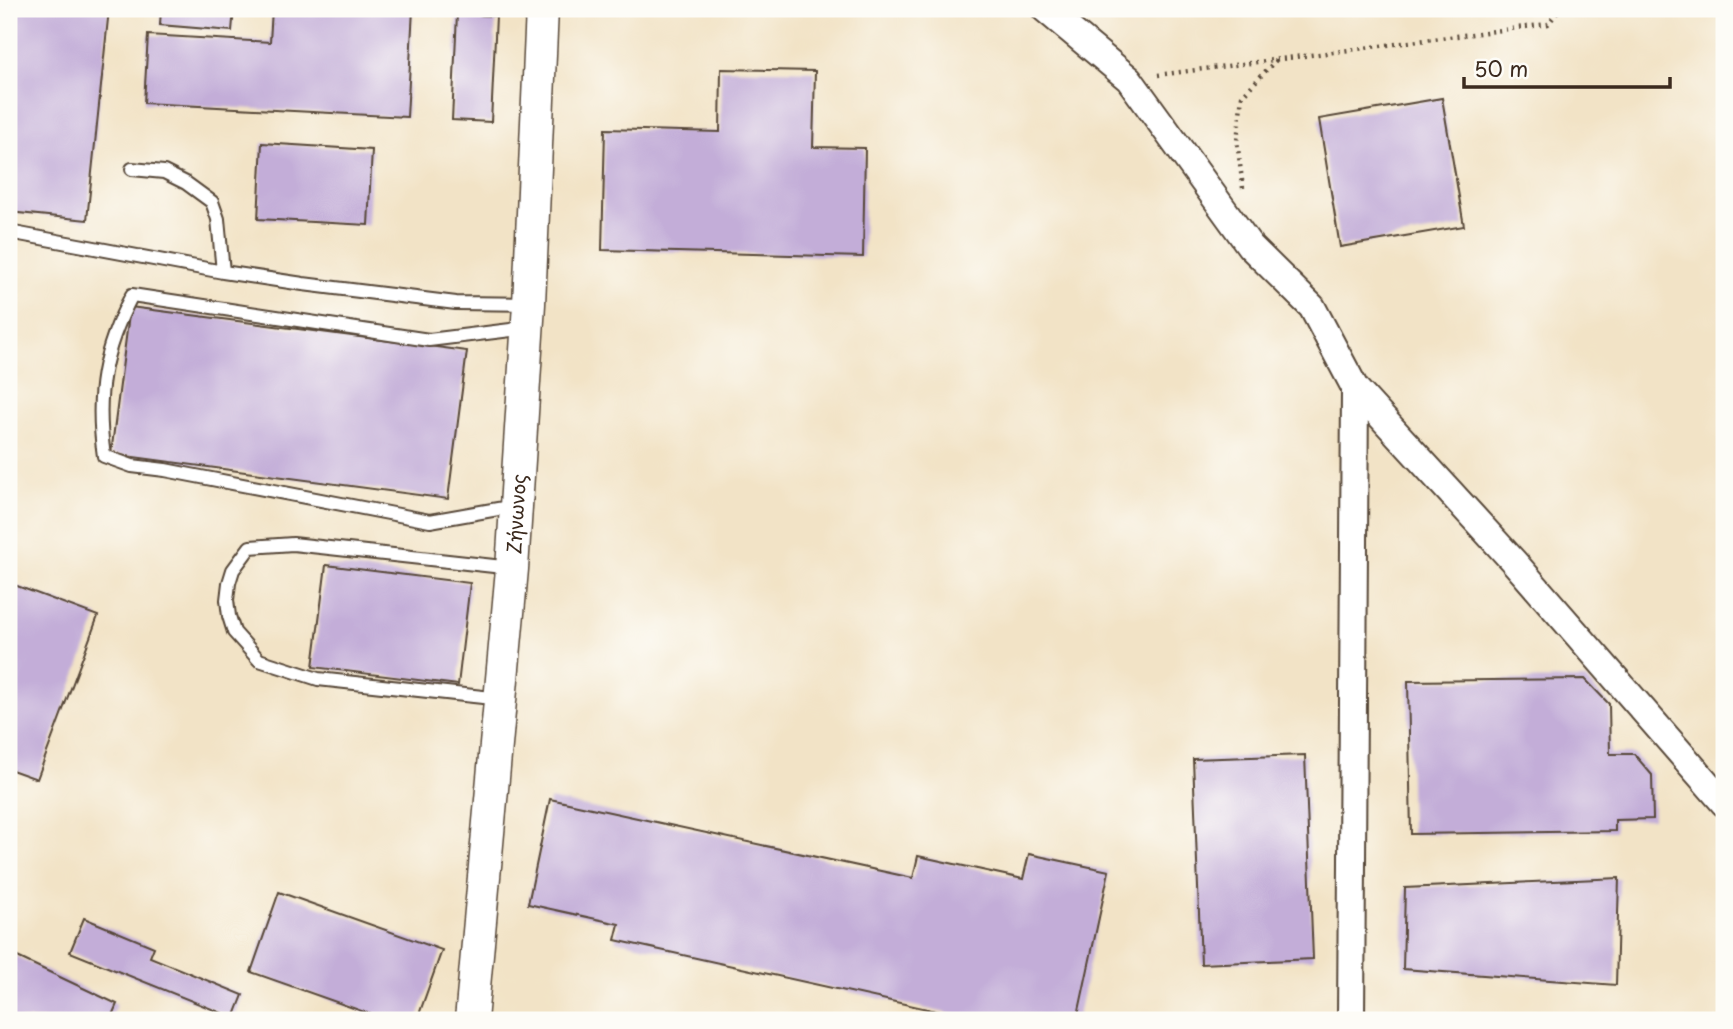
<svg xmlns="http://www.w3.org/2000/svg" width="1733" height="1029" viewBox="0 0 1733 1029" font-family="'Playpen Sans',sans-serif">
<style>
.building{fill:#c3add8}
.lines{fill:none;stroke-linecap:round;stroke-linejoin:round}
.service-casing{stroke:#564637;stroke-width:16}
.minor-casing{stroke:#564637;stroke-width:30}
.tertiary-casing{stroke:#564637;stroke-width:35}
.path{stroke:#564637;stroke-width:4.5;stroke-dasharray:2 5;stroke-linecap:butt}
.service{stroke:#fff;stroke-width:12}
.minor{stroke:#fff;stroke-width:26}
.tertiary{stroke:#fff;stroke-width:32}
.labels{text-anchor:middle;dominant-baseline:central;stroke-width:5;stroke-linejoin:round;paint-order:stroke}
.street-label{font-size:19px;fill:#3b2a1e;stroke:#fdfcf7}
</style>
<rect width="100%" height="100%" fill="#fdfcf7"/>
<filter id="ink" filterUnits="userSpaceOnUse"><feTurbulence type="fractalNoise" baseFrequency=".0143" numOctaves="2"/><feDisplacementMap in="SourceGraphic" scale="14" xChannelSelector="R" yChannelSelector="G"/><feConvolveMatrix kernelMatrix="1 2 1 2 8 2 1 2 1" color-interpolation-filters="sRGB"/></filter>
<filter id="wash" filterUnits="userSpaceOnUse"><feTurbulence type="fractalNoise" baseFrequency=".00686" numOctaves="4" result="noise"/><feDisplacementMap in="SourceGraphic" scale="28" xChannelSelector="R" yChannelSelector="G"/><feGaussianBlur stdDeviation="1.57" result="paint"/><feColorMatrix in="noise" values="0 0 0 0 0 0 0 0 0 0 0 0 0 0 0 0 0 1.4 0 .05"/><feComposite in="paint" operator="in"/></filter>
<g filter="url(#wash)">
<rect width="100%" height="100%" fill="#f2e3c6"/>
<g id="blocks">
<!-- building -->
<path class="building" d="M9 9H109L87 220 9 212Z
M161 9H234L232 31 160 25Z
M272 9H413L407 117 144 103 148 35 270 42Z
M457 14 496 16 491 122 452 120Z
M721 69 815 71 813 147 865 148 863 257 602 250 605 129 720 132Z
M1442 98 1464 226 1340 247 1319 119Z
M262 143 372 150 368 225 258 219Z
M130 307 467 351 448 499 111 454Z
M326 565 470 583 458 685 313 667Z
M9 583 98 616 37 779 9 769Z
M1585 679 1609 704 1610 754H1634L1652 775 1653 819 1615 820V831L1411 834 1408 681Z
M1305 755 1313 959 1201 964 1193 759Z
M550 799 913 878 918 856 1023 879 1029 854 1109 871 1077 1020H977L615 940 619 924 528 904Z
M1619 878 1616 985 1403 969 1405 888Z
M279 892 442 950 417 1020H387L251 972Z
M84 918 154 947 150 957 243 995 234 1018 70 952Z
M9 953 117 1004 110 1020H9Z"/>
</g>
</g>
<g filter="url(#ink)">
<use href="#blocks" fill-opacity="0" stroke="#564637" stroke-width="2"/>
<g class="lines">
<defs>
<path id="service" d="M132 169 164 172 186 183 212 202 218 219 223 272
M9 232 223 272 303 284 456 303 529 304
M515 506 430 521 165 470 132 466 104 456C95 395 103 350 132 295L429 340 527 328
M501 699 318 679 259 660 234 632 229 616 227 600 229 583 233 570 250 547 293 544 512 568"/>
<path id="minor" d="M1045 9 1129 79 1250 246 1312 307 1355 388 1515 563 1724 803
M1351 1020 1355 388"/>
<g id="tertiary">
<path id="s1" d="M471 1020 512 569 529 304 542 9"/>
</g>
</defs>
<!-- service casing -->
<use href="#service" class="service-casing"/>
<!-- minor casing -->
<use href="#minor" class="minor-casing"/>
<!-- tertiary casing -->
<use href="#tertiary" class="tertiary-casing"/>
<!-- path -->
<path class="path" d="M1158 75 1548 24 1560 9
M1243 188 1237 141 1242 96 1276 60"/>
<!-- service -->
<use href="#service" class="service"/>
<!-- minor -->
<use href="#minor" class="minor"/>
<!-- tertiary -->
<use href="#tertiary" class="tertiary"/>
</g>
</g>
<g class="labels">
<!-- street labels -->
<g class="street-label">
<text stroke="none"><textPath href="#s1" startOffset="508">Ζήνωνος</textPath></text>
</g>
</g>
<!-- margin -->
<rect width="1733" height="1029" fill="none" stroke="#fdfcf7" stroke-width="35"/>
<!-- scale -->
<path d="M1464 77v10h206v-10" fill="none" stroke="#3b2a1e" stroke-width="3.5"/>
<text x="1474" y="77" font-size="21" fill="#3b2a1e" stroke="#fdfcf7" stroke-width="5" paint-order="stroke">50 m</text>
</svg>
